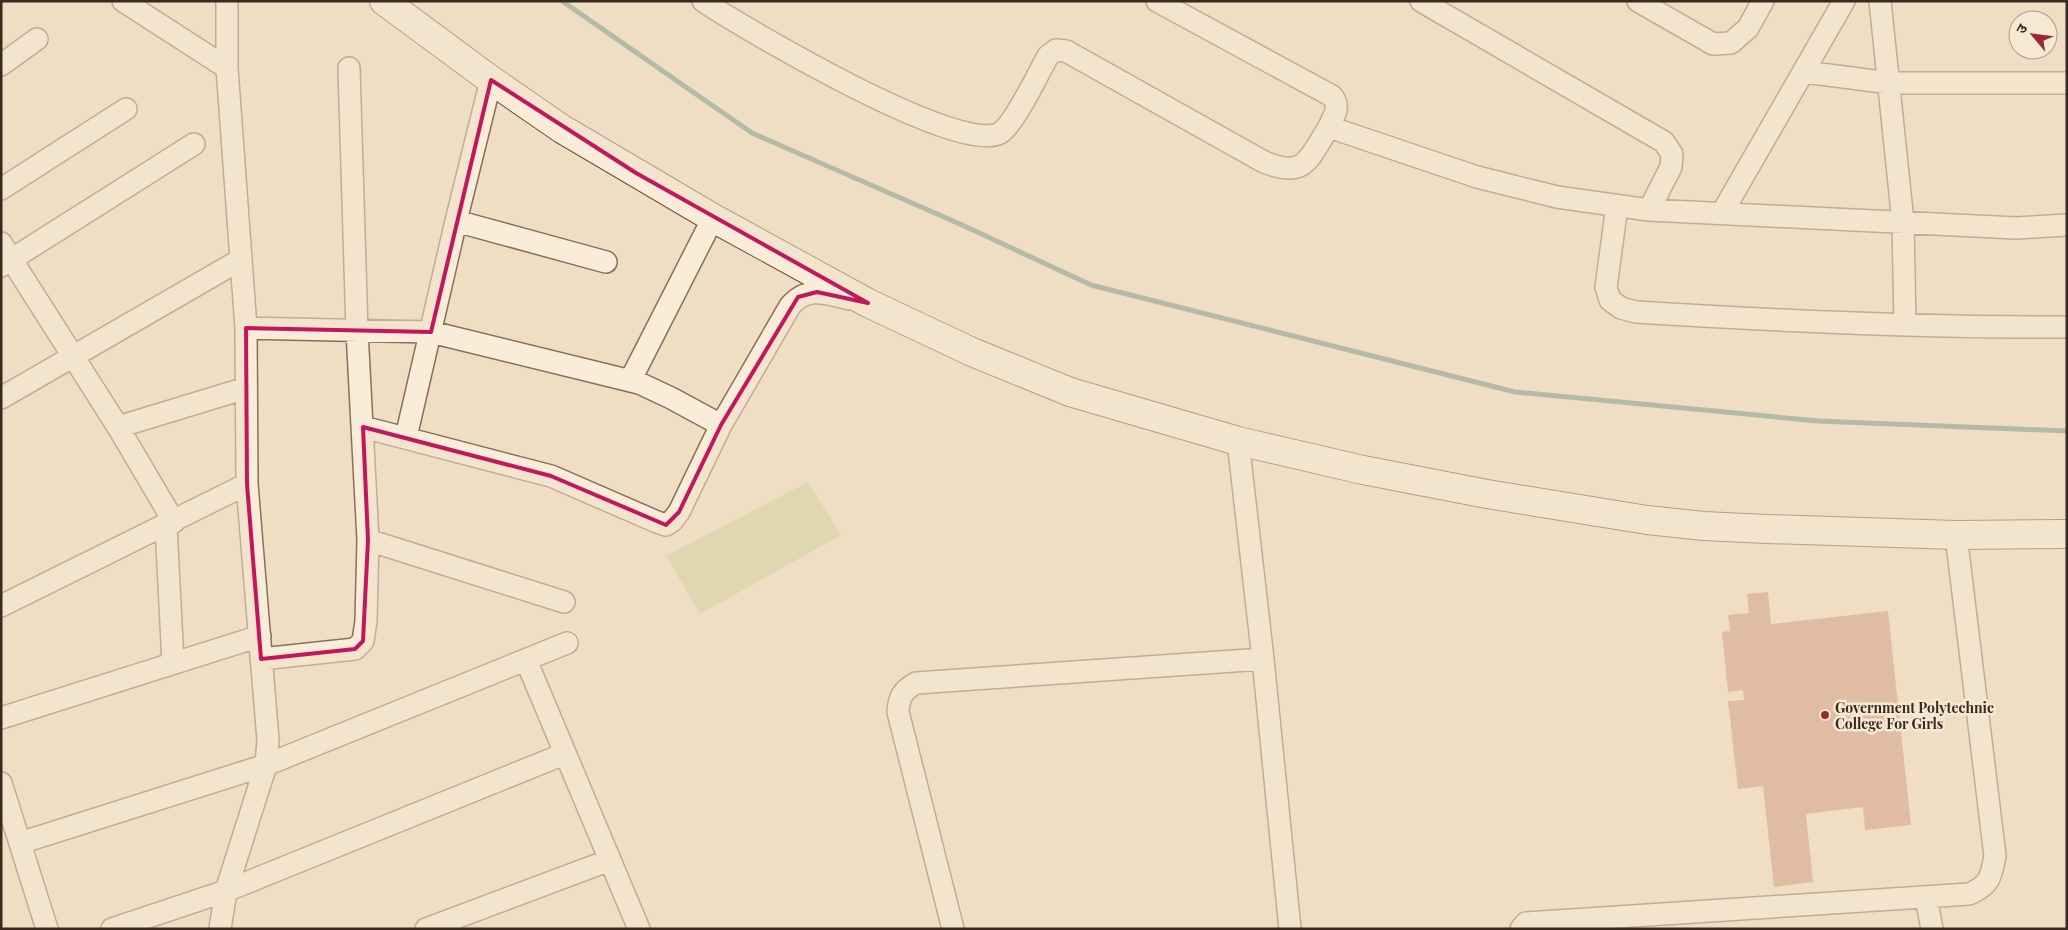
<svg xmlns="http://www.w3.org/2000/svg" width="2068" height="930" viewBox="0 0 2068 930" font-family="'Playfair Display','Noto Sans Devanagari',serif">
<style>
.green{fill:#ccce98}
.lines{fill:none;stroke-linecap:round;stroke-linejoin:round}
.stream{stroke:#6c9184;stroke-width:5}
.building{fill:#ce9579}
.street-casing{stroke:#8a6f5a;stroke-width:24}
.secondary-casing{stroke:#6c503d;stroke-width:30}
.street{stroke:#f9ecd8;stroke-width:21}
.secondary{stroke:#f9ecd8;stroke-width:28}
.marked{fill:none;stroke:#c2185b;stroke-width:4;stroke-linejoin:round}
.poi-dot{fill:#9a2934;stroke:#f6e9d4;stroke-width:2}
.labels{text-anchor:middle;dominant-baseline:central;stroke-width:5;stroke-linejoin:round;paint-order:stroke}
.poi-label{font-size:14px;font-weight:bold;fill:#3a291e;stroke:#f6e9d4;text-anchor:start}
</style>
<rect width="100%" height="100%" fill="#efdec4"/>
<!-- green -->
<path class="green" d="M808 482 841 535 700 614 666 556Z"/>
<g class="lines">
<!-- stream -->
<path class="stream" d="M562 1 752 133 960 224 1091 285 1515 392 1818 421 2067 431"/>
</g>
<!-- building -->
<path class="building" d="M1768 592 1771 624 1888 611 1911 825 1865 830 1863 807 1806 814 1813 882 1774 887 1763 786 1738 789 1728 701 1744 700 1743 690 1728 692 1722 632 1730 631 1728 615 1749 613 1747 594Z"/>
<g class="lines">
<defs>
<path id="street" d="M123 1 227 68
M703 1C745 29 960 156 1000 133 1014 125 1039 72 1048 56L1056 50 1066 51 1264 162C1306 179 1308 159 1329 127L1477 177 1557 197 1649 210 2016 228 2067 225
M1157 1 1332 96C1341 107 1334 115 1329 127
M1421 1 1664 142 1672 154 1671 167 1649 210
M1638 1 1713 44 1731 43 1748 28 1763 1
M1880 1 1903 222 1905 324
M1 65 37 39
M1805 72 1890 83H2067
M1 189 126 109
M1617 206 1606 287 1610 300 1621 308 1636 312C1780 321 1923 328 2067 327
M1722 213 1844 1
M456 221 606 262
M1 243 118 427 174 522
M1 266 194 144
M246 328 431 332 639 383 671 398 721 425
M630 381 713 218
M1 398 240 260
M118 427 246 388
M363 427 551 476 657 522 666 525 672 521 679 512 721 425 790 306C808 285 826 294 850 299
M406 437 456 221 491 80
M1238 441 1263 659 1290 929
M166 526 173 663
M368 540 564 602
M1 606 247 484
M261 659 355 649 363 641 366 621 368 540 357 331 349 68
M526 660 639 929
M1 718 260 636
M1 783 47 929
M20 843 266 765 567 643
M1926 897 1932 929
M112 929 226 891 564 754
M220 929 226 891 266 765 268 740 247 484 246 328 227 68V1
M426 929 610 860
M953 929 898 712C899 697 902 691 916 683L1263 659
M1521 929 1526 923 1969 894C1990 885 1991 877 1995 856L1956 535"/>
<path id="secondary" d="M384 1 491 80 562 129 713 218 868 303 972 352 1070 392 1238 441 1363 470 1487 494 1647 520 1704 526 1767 529 1956 535 2067 534"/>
</defs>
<!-- street casing -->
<use href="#street" class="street-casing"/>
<!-- secondary casing -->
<use href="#secondary" class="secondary-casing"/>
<!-- street -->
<use href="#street" class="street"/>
<!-- secondary -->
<use href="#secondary" class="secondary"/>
</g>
<!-- marked area -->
<path d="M0 0H2068V930H0ZM491 80 636 173 868 303 817 292 798 297 721 425 679 512 666 525 551 476 363 427 368 540 363 641 355 649 261 659 247 484 246 328 431 332Z" fill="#efdec4" fill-opacity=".55" fill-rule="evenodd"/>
<path class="marked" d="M491 80 636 173 868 303 817 292 798 297 721 425 679 512 666 525 551 476 363 427 368 540 363 641 355 649 261 659 247 484 246 328 431 332Z"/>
<!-- markers -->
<circle class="poi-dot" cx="1825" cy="715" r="5"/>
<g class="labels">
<!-- poi labels -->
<g class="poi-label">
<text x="1835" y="707">Government Polytechnic<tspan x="1835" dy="16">College For Girls</tspan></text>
</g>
</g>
<!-- border -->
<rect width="2068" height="930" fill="none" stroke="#3a291e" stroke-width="5"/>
<!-- north arrow -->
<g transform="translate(2033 35) rotate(299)"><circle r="24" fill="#f6e9d4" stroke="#ab9c8b"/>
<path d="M0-4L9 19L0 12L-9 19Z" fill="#9a2934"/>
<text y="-8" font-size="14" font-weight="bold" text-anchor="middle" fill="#3a291e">उ</text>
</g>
</svg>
